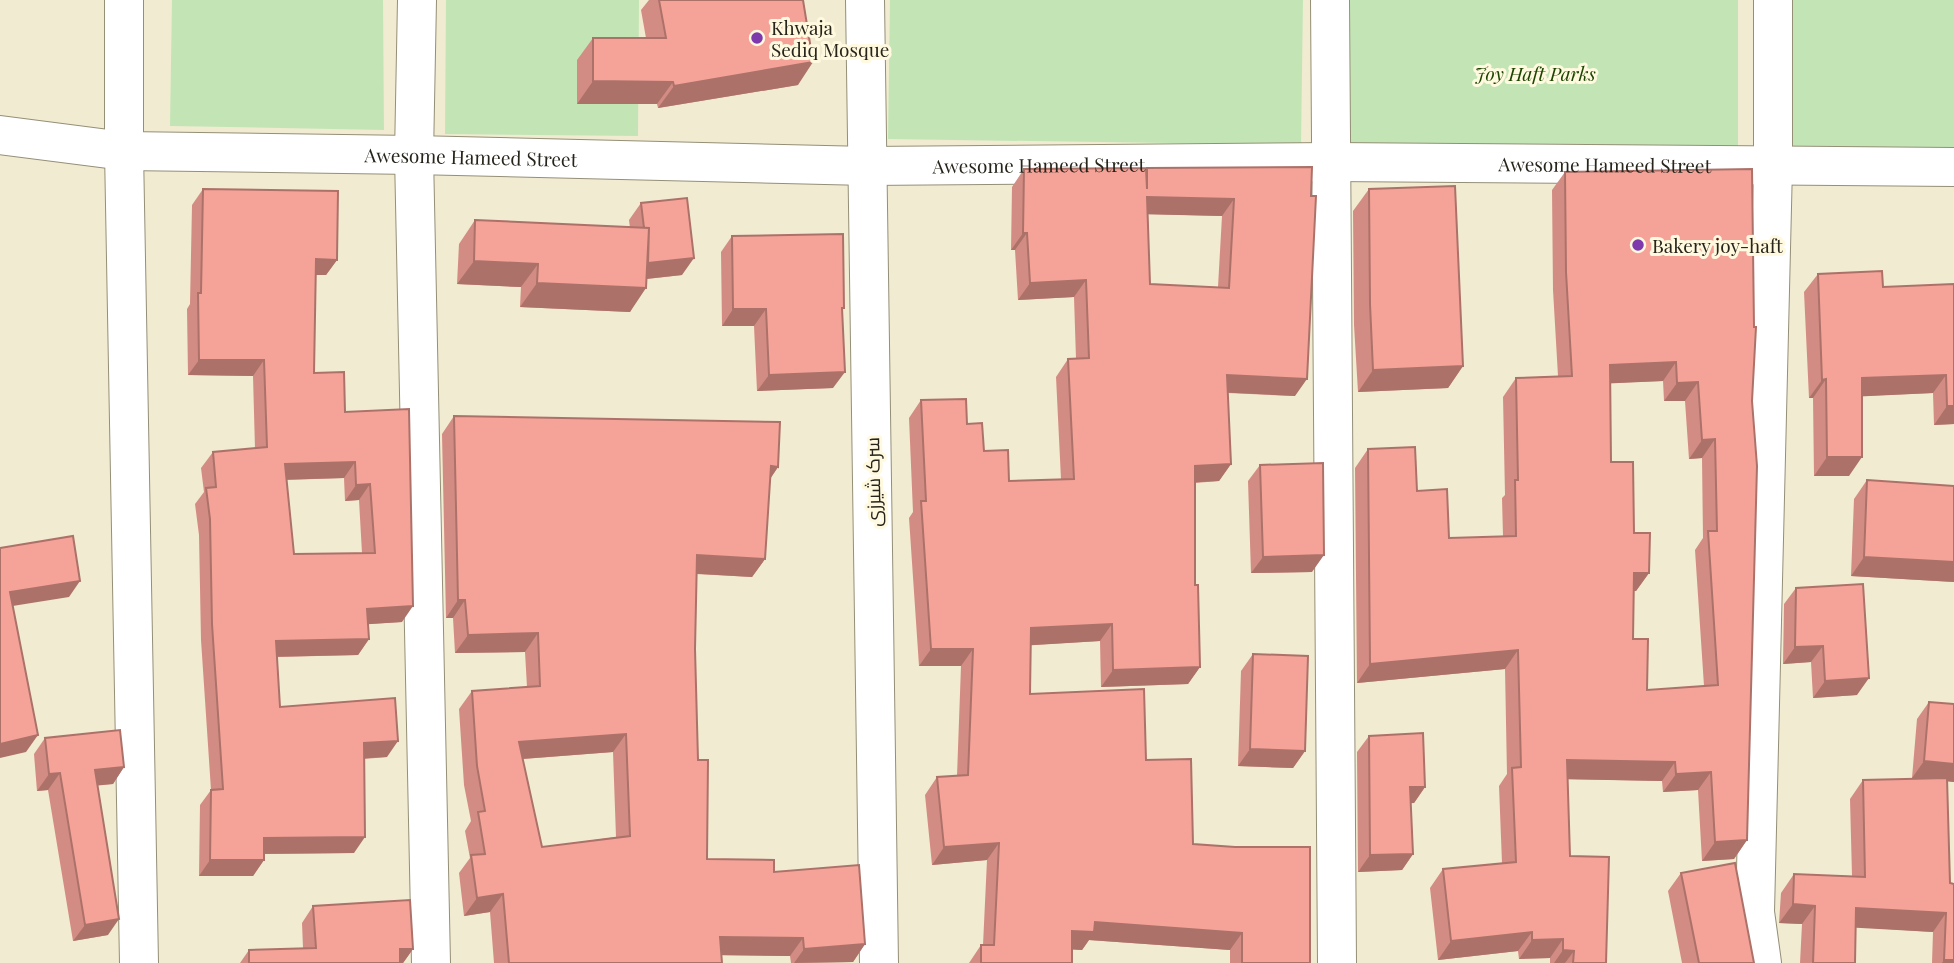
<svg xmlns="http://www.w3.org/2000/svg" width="1954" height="963" viewBox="0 0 1954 963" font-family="'Playfair Display',Cairo,serif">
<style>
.green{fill:#c3e5b6}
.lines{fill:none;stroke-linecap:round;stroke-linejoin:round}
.minor-casing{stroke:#948f77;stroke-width:40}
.minor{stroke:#fff;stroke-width:38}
.wall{fill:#d38c83;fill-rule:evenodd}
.shaded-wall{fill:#ac726a}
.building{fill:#f5a398;stroke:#ac726a;stroke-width:2;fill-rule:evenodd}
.poi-dot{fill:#7e39ad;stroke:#fff9df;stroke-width:2.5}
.labels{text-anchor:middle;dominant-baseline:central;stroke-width:6;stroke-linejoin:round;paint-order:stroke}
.poi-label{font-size:19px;fill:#27251b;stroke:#fff9df;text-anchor:start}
.park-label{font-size:19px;font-style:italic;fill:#1c4502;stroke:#fff9df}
.street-label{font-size:19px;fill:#27251b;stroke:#fff9df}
</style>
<rect width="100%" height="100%" fill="#f1ebd1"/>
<!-- green -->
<path class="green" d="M172 0H383L384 130 170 126Z
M446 0H639L638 136 445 134Z
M890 0H1303L1301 145 888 139Z
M1332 0H1738V146L1331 144Z
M1781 0H1954V147H1782Z"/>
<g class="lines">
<defs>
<g id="minor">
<path d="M124 0V151L139 963"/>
<path d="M417 0 414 155 431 963"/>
<path d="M865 0 879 963"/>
<path d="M1330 0 1337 963"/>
<path id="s1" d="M0 135 124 151 414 155 867 166 1332 162 1954 167"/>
<path d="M1762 963 1755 912 1773 166V0"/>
</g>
</defs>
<!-- minor casing -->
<use href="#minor" class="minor-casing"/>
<!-- minor -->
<use href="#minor" class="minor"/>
</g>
<!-- wall -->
<path class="wall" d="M649 0H803L798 85 658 108 657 104H577V60L593 38H646L641 10Z
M1312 167 1295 396 1228 393 1231 464 1219 481 1195 483V585L1200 667 1188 684 1101 687 1100 641 1031 645 1030 694 1146 760 1193 844 1310 963H1230V950L1089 940 1082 950 1072 949V963H969L981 945H983L987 860 932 865 925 795 937 777 957 776 961 666H919L909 518 913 512 909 418 921 400 967 424 984 451 1009 481 1061 479 1056 377 1068 359H1076L1074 297 1018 300 1015 250H1011L1012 187 1024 169ZM1148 214 1222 216 1218 287 1150 284Z
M1565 172 1752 401 1747 840 1734 859 1702 861 1698 790 1663 792 1662 781 1568 779 1570 856 1606 963H1550V958L1519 959 1518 951 1438 960 1430 888 1443 869 1502 863 1499 786 1507 774 1505 669 1357 683 1355 468 1368 449 1417 491 1449 538 1503 536 1502 498 1505 495 1503 397 1516 378 1558 376 1553 290 1552 190ZM1663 381 1664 401H1685L1689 459 1702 458 1703 538 1695 550 1704 686 1647 690 1633 639 1634 591H1636L1649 573 1634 533 1611 462 1610 383Z
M203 189 337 260 326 275H315L314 373 345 412 409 409 402 622 368 624 369 639 358 655 277 657 280 707 387 757 364 759 354 853 264 854V860L253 876H199L200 805 211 790 201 640 199 535 195 504 204 492 201 468 213 452 255 449 253 376 188 375 187 309 190 304 192 205ZM344 478 345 501 359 500 362 553 294 554 286 480Z
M1369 189 1463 366 1448 388 1358 392 1354 325 1353 211Z
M641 203 682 275 647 279 630 312 520 307 521 287 457 284 459 244 475 220 630 228 629 220Z
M732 236 842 311 833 388 757 391 754 326H722L721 252Z
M1818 274 1883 287 1954 284V424L1934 425 1933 393 1862 396 1849 476H1814L1813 398H1809L1804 292Z
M454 416 778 467 770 479 765 559 752 577 696 574 695 649 698 760 707 859 774 872 865 944 853 962 791 963 790 956 722 955V963H494L490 912 464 916 459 873 470 858 465 831 471 821 464 785 459 709 472 691 527 687 525 652 455 653 453 618H446L442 434ZM613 752 616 837 542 847 523 759Z
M1260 465 1312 572 1251 573 1248 481Z
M1867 480 1954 486V582L1851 576 1854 499Z
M1796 588 1857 695 1813 698 1811 662 1783 664 1784 604Z
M1253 654 1305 751 1293 768 1238 766 1241 671Z
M1929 702 1954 782 1947 781 1950 883 1954 963H1932L1933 932 1856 927 1855 963H1800L1802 924 1779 923 1781 893 1794 874 1852 876 1850 799 1863 780 1921 779 1912 778 1917 719Z
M1369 736 1425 787 1414 803H1411L1413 854 1402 870 1358 872 1357 752Z
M45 738 124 767 113 784 97 785 108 935 73 941 48 790 37 791 34 754Z
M1681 873 1754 963H1682L1668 891Z
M313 906 413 949 403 963H240L249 950 303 948 302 923Z"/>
<!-- shaded-wall -->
<path class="shaded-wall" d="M813 62 798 85 658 108 674 86Z
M593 81 673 82 657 104H577Z
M1147 197 1234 199 1222 216 1135 214Z
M1023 233H1027L1015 250H1011Z
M694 258 682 275 636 280 648 263Z
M316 259 337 260 326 275H304Z
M474 261 538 264 521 287 457 284Z
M1086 280 1074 297 1018 300 1030 283Z
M537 283 646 288 630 312 520 307Z
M733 309H766L754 326H722Z
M199 360H264L253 376 188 375Z
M1676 362 1663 381 1597 384 1610 365Z
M1463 366 1448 388 1358 392 1373 370Z
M845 372 833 388 757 391 769 375Z
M1227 375 1307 379 1295 396 1215 392Z
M1946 375 1933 393 1849 397 1862 378Z
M1826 379 1813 398H1809L1822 380Z
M1698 382 1685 401H1664L1677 383Z
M1947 406H1954V424L1934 425Z
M1715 439 1702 458 1689 459 1702 440Z
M1827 457H1862L1849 476H1814Z
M355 462 344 478 274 480 285 464Z
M1231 464 1219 481 1183 483 1195 466Z
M771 466 778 467 766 485Z
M370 484 359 500 345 501 356 485Z
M697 555 765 559 752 577 684 573Z
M1324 555 1312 572 1251 573 1263 557Z
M1864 557 1954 562V582L1851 576Z
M1634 573H1649L1636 591H1621Z
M80 581 69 597 0 608 10 592Z
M458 600H465L453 618H446Z
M413 606 402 622 356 625 367 609Z
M1112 624 1100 641 1019 646 1031 628Z
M538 633 525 652 455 653 468 635Z
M369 639 358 655 264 657 276 641Z
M1823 646 1811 662 1783 664 1795 647Z
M931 649H973L961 666H919Z
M1518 650 1505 669 1357 683 1370 664Z
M1200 667 1188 684 1101 687 1113 670Z
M1869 678 1857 695 1813 698 1825 681Z
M626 734 613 752 507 760 519 742Z
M38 735 26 752 0 758V744Z
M398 741 387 757 353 759 364 743Z
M1250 749 1305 751 1293 768 1238 766Z
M1567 760 1675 762 1662 781 1554 779Z
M1924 761 1954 764V782L1912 778Z
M124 767 113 784 83 787 95 770Z
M1711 772 1698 790 1663 792 1676 774Z
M60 773 48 790 37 791 49 774Z
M1410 787H1425L1414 803 1398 804Z
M365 837 354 853 253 854 264 838Z
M1747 840 1734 859 1702 861 1715 842Z
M999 843 987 860 932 865 944 847Z
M1413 854 1402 870 1358 872 1370 855Z
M210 860H264L253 876H199Z
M503 894 490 912 464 916 477 898Z
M1793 904 1815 906 1802 924 1779 923Z
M1856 908 1946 913 1933 932 1843 927Z
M119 919 108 935 73 941 85 925Z
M1095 922 1242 933 1230 950 1089 940 1082 950 1060 949 1072 931Z
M1532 932 1518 951 1438 960 1451 941Z
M720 937 803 938 790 956 707 955Z
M1563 939 1550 958 1519 959 1532 940Z
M865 944 853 962 794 963 804 949Z
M400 949H413L403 963H391Z
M1563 950 1574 951 1565 963H1554Z
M1944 960H1954V963H1942Z"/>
<!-- building -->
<path class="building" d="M659 0H803L813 62 674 86 673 82 593 81V38H666Z
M1312 167 1311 196H1316L1307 379 1227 375 1231 464 1195 466V585H1198L1200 667 1113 670 1112 624 1031 628 1030 694 1144 689 1146 760 1191 759 1193 844 1235 847H1310V963H1242V933L1095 922 1094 932 1072 931V963H981V945H994L999 843 944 847 937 777 968 775 973 649H931L921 501H926L921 400 966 399 967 424 982 423 984 451 1008 450 1009 481 1074 479 1068 359 1089 358 1086 280 1030 283 1027 233H1023L1024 169 1146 168 1147 189V168ZM1147 197 1234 199 1229 288 1150 284Z
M1752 169 1754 327H1756L1752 401 1757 466 1747 840 1715 842 1711 772 1676 774 1675 762 1567 760 1570 856 1609 857 1606 963H1573L1574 951 1563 950V939L1532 940V932L1451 941 1443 869 1516 862 1512 768 1521 767 1518 650 1370 664 1368 449 1415 447 1417 491 1447 489 1449 538 1516 536 1515 480H1518L1516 378 1572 376 1566 272 1565 172ZM1676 362 1677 383 1698 382 1702 440 1715 439 1717 531H1708L1718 685 1647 690 1648 639H1633L1634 573H1649L1650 533H1634L1633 462H1611L1610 365Z
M1455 186 1463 366 1373 370 1370 304 1369 189Z
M203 189 338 191 337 260 316 259 314 373 344 372 345 412 409 409 413 606 367 609 369 639 276 641 280 707 395 698 398 741 364 743 365 837 264 838V860H210L211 790 223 789 212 624 210 519 206 488 216 487 213 452 267 447 264 360H199L198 293H201ZM355 462 356 485 370 484 375 553 294 554 285 464Z
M687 198 694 258 648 263 649 228H644L641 203Z
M475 220 649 228 646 288 537 283 538 264 474 261Z
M843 234 844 308H842L845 372 769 375 766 309H733L732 236Z
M1882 271 1883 287 1954 284V406H1947L1946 375 1862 378V457H1827L1826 379 1822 380 1818 274Z
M454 416 780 422 778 467 771 466 765 559 697 555 695 649 698 760H708L707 859 774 860V872L859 865 865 944 804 949 803 938 720 937 722 963H509L503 894 477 898 471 855 485 854 478 812 485 811 477 766 472 691 540 686 538 633 468 635 465 600H458ZM626 734 630 836 542 847 519 742Z
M1323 463 1324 555 1263 557 1260 465Z
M1867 480 1954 486V562L1864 557Z
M73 536 80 581 10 592 38 735 0 744V548Z
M1863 584 1869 678 1825 681 1823 646 1795 647 1796 588Z
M1253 654 1308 656 1305 751 1250 749Z
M1929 702 1954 704V764L1924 761Z
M120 730 124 767 95 770 119 919 85 925 60 773 49 774 45 738Z
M1423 733 1425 787H1410L1413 854 1370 855 1369 736Z
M1947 778 1950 883 1954 884V960H1944L1946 913 1856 908 1855 963H1813L1815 906 1793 904 1794 874 1865 877 1863 780Z
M1735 863 1754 963H1699L1681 873Z
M410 900 413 949H400V963H249V950L316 948 313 906Z"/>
<!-- markers -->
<g class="poi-dot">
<circle cx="757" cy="38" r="7"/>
<circle cx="1638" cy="245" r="7"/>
</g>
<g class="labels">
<!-- poi labels -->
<g class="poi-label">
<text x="771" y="27">Khwaja<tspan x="771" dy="22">Sediq Mosque</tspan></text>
<text x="1652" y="245">Bakery joy-haft</text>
</g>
<!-- park labels -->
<g class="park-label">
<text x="1535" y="73">Joy Haft Parks</text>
</g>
<!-- street labels -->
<g class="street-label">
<text stroke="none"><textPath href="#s1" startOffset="472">Awesome Hameed Street</textPath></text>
<text stroke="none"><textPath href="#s1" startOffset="1040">Awesome Hameed Street</textPath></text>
<text stroke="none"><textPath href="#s1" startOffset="1606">Awesome Hameed Street</textPath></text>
<text transform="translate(872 482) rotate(-91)">سرک شیرزی</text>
</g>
</g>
</svg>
